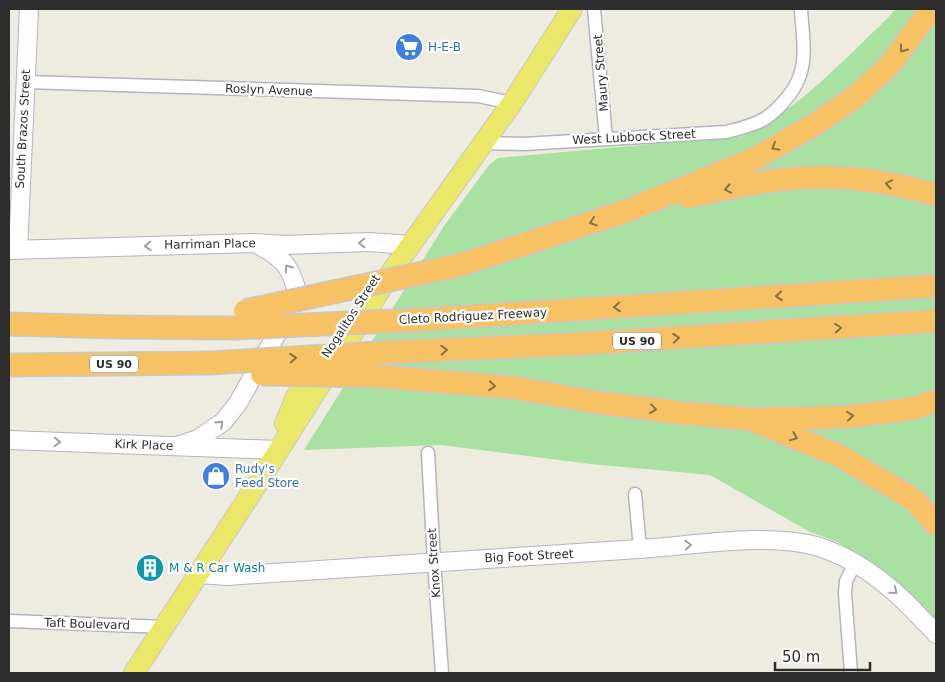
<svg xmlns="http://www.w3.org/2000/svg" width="945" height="682" viewBox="0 0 945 682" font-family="'DejaVu Sans',sans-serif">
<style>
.green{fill:#a9e1a1}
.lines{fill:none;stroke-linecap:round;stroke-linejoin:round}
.street-casing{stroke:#b4b4c0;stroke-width:15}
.secondary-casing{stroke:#b4b4c0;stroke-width:20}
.primary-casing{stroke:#c8c8c8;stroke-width:22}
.highway-casing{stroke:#c8c8c8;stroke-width:25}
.street{stroke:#fff;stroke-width:12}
.secondary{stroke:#fff;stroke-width:18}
.primary{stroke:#ebe869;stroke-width:20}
.highway{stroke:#f7c263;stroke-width:22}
.highway-bridge-casing{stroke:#c8c8c8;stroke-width:25;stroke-linecap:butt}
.highway-bridge{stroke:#f7c263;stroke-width:22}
.oneway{stroke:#887045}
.oneway2{stroke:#a0a0a0}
.labels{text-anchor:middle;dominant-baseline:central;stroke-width:4.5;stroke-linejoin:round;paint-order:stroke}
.shield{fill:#fff;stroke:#6c6c6c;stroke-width:1}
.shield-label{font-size:11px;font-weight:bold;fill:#2d2d2d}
.shop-label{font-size:12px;fill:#366cbe;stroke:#fff;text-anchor:start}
.street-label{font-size:12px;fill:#2d2d2d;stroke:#fff}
.culture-label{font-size:12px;fill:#0d838f;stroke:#fff;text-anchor:start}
</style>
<rect width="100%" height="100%" fill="#eeebe1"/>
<!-- green -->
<path class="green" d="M895 9H936V624L898 584 870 562 837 542 810 532 710 475 591 464 441 445 304 450 444 226 489 165 498 158 742 136C784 119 830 74 863 42 873 31 887 21 895 9Z"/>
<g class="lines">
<defs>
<path id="street" d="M594 9 606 138
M26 82 478 96 512 103
M484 143 524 144 726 132C736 130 746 127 756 123 773 117 795 92 800 75 807 55 802 30 801 9
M428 453 434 562 442 673
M635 494 640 549
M9 621 165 627
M851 673 845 593 846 581 855 563"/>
<path id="secondary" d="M9 250 255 243 285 245 369 242 411 245
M18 250 29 9
M9 440 279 450
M177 446 198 439 223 422 238 403 298 296C291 266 285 260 259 245
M200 574 227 576C364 566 502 559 639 549 692 546 766 532 816 546 856 558 890 585 918 615 924 622 931 627 936 634"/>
<path id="primary" d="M285 424 296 397 315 371
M134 673 263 475 392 271 512 103 572 9"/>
<path id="highway" d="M688 197C718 191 748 183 778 180 831 173 886 180 936 195
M460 265 624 212 752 160 814 125 858 95 890 65 931 9
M416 320 936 286
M9 324 116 327 236 328
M395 352 576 344 936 321
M9 365 210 363
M374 376 517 388 594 402 682 413 748 419 845 417 911 409 936 401
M759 423 840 456 913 499 936 524"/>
</defs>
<!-- street casing -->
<use href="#street" class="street-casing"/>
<!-- secondary casing -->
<use href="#secondary" class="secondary-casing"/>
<!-- primary casing -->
<use href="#primary" class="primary-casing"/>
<!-- highway casing -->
<use href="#highway" class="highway-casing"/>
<!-- street -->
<use href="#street" class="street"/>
<!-- secondary -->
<use href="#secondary" class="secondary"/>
<!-- primary -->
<use href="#primary" class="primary"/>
<!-- highway -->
<use href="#highway" class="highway"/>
<defs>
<path id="highway-bridge" d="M245 311 460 265
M236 328 416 320
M210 363 395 352
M262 374 374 376"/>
</defs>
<!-- highway-bridge casing -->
<use href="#highway-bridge" class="highway-bridge-casing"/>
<!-- highway-bridge -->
<use href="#highway-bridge" class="highway-bridge"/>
</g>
<!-- one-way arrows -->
<defs><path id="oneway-chevron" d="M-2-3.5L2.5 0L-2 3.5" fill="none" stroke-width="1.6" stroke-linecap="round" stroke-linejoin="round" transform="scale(1.25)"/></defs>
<g class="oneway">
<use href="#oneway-chevron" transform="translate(903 49) rotate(126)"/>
<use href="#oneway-chevron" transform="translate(775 147) rotate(151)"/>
<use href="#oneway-chevron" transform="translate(889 184) rotate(-169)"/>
<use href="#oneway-chevron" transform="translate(728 189) rotate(169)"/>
<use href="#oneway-chevron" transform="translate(593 222) rotate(161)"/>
<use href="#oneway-chevron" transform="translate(779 296) rotate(176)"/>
<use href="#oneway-chevron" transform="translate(617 307) rotate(176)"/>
<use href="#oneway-chevron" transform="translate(838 328) rotate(-4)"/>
<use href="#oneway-chevron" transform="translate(676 338) rotate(-4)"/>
<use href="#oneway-chevron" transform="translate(444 350) rotate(-3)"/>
<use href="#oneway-chevron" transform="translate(293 358) rotate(-3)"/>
<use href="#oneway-chevron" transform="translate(492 386) rotate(5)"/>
<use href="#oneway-chevron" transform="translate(653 409) rotate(7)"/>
<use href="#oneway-chevron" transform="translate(850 416) rotate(-6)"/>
<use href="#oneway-chevron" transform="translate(794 437) rotate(22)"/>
</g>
<g class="oneway2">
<use href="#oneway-chevron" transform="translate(362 243) rotate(179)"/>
<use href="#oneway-chevron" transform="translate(148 246) rotate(178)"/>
<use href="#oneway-chevron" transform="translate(288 268) rotate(-125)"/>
<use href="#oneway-chevron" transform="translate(220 424) rotate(-43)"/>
<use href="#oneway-chevron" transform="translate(57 442) rotate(2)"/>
<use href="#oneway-chevron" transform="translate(688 545) rotate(-5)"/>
<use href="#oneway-chevron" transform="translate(894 591) rotate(39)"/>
</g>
<!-- icons -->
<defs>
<symbol id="supermarket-disc" viewBox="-11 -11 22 22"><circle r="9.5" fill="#3f7fe0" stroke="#fff"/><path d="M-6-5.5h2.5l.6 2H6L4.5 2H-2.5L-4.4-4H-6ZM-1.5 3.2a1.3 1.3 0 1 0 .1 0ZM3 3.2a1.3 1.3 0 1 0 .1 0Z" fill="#fff"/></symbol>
<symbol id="shop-disc" viewBox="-11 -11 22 22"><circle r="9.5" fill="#3f7fe0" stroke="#fff"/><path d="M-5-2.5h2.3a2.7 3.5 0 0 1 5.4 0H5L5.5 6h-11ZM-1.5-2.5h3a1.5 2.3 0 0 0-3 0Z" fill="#fff"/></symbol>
<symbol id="building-disc" viewBox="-11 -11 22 22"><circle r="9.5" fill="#0f9aa8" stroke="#fff"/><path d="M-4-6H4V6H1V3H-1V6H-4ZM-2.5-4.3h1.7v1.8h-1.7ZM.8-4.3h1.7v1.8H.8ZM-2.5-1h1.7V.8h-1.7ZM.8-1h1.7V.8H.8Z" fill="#fff"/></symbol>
</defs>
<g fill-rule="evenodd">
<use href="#supermarket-disc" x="393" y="31" width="32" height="32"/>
<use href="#shop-disc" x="200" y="460" width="32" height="32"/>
<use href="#building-disc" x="134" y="552" width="32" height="32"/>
</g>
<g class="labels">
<!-- shield labels -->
<g class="shield">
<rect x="613" y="332.5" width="48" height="17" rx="4"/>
<rect x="90" y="355.5" width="48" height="17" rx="4"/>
</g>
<g class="shield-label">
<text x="637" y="341">US 90</text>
<text x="114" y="364">US 90</text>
</g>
<!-- shop labels -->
<g class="shop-label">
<text x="428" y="47">H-E-B</text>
<text x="235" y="469">Rudy's<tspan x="235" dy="14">Feed Store</tspan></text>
</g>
<!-- street labels -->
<g class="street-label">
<text transform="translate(601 73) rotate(-95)">Maury Street</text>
<text transform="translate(269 90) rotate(2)">Roslyn Avenue</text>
<text transform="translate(23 129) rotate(-87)">South Brazos Street</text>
<text transform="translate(634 137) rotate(-3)">West Lubbock Street</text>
<text transform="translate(210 244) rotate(-1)">Harriman Place</text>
<text transform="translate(351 316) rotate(-57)">Nogalitos Street</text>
<text transform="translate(473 316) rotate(-3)">Cleto Rodriguez Freeway</text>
<text transform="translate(144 445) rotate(2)">Kirk Place</text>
<text transform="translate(529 556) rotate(-3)">Big Foot Street</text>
<text transform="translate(434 563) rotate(-94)">Knox Street</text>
<text transform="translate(87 624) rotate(2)">Taft Boulevard</text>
</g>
<!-- culture labels -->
<g class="culture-label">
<text x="169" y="568">M &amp; R Car Wash</text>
</g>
</g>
<!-- border -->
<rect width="945" height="682" fill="none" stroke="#2d2d2d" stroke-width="20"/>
<!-- scale -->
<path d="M775 662v8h95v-8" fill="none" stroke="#2d2d2d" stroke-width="2.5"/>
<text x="782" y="662" font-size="15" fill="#2d2d2d" stroke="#ffffff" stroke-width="4" paint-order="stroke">50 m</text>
</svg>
